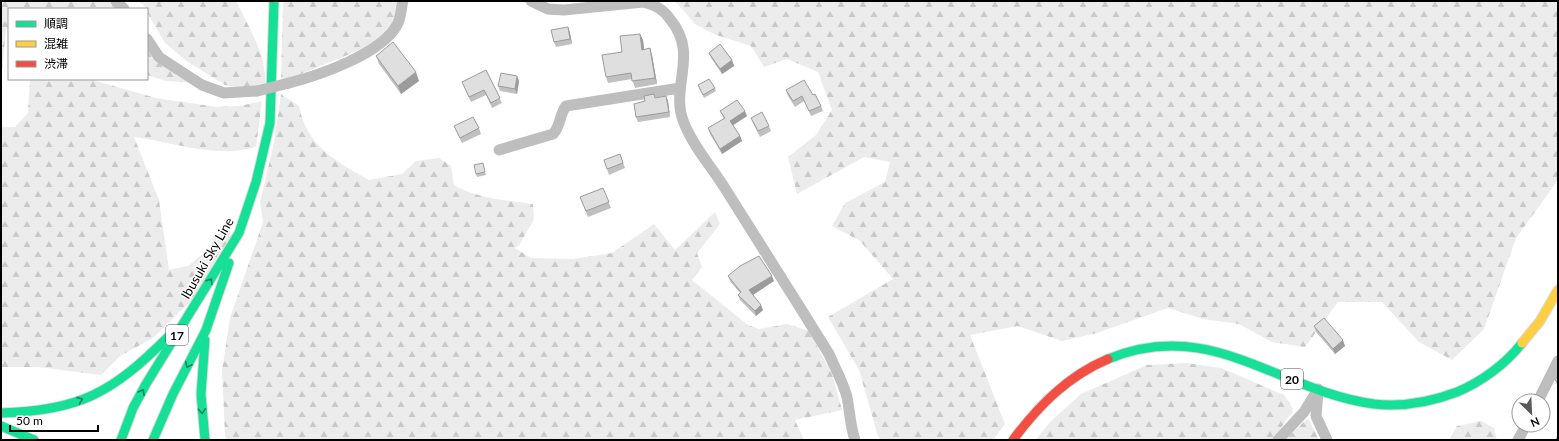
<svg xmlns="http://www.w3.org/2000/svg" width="1559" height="441" viewBox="0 0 1559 441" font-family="Lato,'Noto Sans JP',sans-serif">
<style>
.forest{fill:url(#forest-firs)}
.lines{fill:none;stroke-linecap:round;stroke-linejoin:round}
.fast-casing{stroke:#dbdbdb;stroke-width:11}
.slow-casing{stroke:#dbdbdb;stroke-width:11}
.jam-casing{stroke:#dbdbdb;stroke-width:11}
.street{stroke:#bebebe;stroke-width:11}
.fast{stroke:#16e098;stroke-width:9}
.slow{stroke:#ffcf43;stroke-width:9}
.jam{stroke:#f24e42;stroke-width:9}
.street-bridge{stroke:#bebebe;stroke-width:11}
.wall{fill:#c0c0c0}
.shaded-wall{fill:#9c9c9c}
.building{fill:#dfdfdf;stroke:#9c9c9c}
.oneway{stroke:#0d865b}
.labels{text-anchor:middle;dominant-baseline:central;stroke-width:3;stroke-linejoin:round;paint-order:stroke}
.shield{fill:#fff;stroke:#4c4c4c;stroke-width:1}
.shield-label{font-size:12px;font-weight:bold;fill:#000}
.street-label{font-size:13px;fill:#000;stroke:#fff}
</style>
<defs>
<pattern id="forest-firs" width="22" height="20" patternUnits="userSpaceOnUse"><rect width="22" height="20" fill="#ececec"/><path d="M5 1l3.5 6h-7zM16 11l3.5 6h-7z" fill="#c9c9c9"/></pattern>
</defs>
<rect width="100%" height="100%" fill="#fff"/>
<!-- forest -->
<path class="forest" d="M1 1H115L124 9H9V28L6 29 1 82Z
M139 1H236C249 28 267 55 265 85L248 89 225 85 188 62 165 43 147 12V9Z
M283 1H398L394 26 372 45 281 82Z
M675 1H1558V180L1516 238 1484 329 1452 360 1419 342 1382 302H1338L1305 347 1272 342 1239 324 1203 319 1168 308 1097 333 1062 341 1018 326 970 335 1005 424 993 440H881L878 436 859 370 828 317 893 279 860 241 832 226 845 203 885 182 890 162 864 157 797 194 788 157 816 135 832 110 818 72 787 59 764 67 751 46 716 35 695 24Z
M147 34 162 63 196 83 166 81 147 75Z
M30 79H89L156 98 217 107 240 106 262 101 256 147C214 159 175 142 134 137L159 200 169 270 188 266 206 251 226 222 232 238 208 284 153 338 120 356 101 375 38 367H1V127H15L28 113Z
M281 94 299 106C307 147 336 161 369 180L402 174 416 161 439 158 451 166 454 185C478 199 505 200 533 204L534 219 520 244 515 248 531 258 574 259 612 253 654 224 675 250 715 212 720 224 697 253 702 267 692 280 748 325 759 329 787 324 809 331 832 374 842 410 795 420 804 440H226L225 435 222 370 230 318 263 222 260 202 274 143Z
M1186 363 1221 368 1284 395 1290 403 1293 410 1273 440H1035L1050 422 1081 394 1147 365Z
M1308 418 1319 440H1285Z
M1481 421 1494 428 1497 440H1449L1457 426Z"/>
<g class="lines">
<defs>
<path id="fast" d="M205 340 201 394 205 440
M1108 359C1211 316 1278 391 1374 404 1402 407 1431 402 1457 392 1481 382 1506 364 1522 343
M1 413C80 411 113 392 168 337
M1 426 34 440
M121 440 133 408 146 384 239 233 256 182 270 123 274 1
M153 440 173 394 206 330 229 263"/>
<path id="slow" d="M1522 343 1540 321 1558 290"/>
<path id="jam" d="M1013 440C1039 405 1068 376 1108 359"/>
</defs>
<!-- fast casing -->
<use href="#fast" class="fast-casing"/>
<!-- slow casing -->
<use href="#slow" class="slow-casing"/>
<!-- jam casing -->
<use href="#jam" class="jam-casing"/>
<!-- street -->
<path class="street" d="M116 1 124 9
M531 1 548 9 564 10 643 2C655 5 663 9 670 19 700 55 669 87 684 123 694 148 712 167 726 190 760 244 795 299 829 354 835 368 843 382 847 397 850 412 850 426 855 440
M147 39 159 57 202 85 224 93 257 91
M289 83C320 75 381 54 397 25 401 19 401 8 403 1
M499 150 553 134C561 126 559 115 566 106L680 88
M1318 392 1316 416 1327 440
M1538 401 1558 361
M1278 440 1304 412 1318 389
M1518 440 1526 425"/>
<!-- fast -->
<use href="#fast" class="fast"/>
<!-- slow -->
<use href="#slow" class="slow"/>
<!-- jam -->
<use href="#jam" class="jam"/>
<!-- street-bridge -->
<path class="street-bridge" d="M257 91 289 83"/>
</g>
<!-- wall -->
<path class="wall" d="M568 27 570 33 572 44 556 47 554 42Z
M640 34 643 40 644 50 650 48 652 55 657 84 635 88 632 79 608 83 606 77Z
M709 53 732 60 734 66 722 74 711 58Z
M376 56 419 81 401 94 379 64Z
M486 70 502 103 492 108 486 95 471 102 462 82Z
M517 76 519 81 517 94 500 91 498 86Z
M698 85 715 88 716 91 704 98Z
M786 90 813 95 821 106 823 111 811 116 804 101 795 107 788 96Z
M666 96 668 101 670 117 638 122 636 117 656 98Z
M720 111 747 116 733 125 740 136 742 141 722 154 710 134 708 128 724 119Z
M751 118 769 126 771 131 760 137 753 123Z
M454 126 479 128 481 134 462 143Z
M620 154 625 168 609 175 604 160Z
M483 163 486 175 477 177 476 174Z
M603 188 611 208 588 217 580 197Z
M728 276 774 281 753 295 763 310 756 316 740 300 738 295 740 293 730 281Z
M1314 326 1345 346 1335 354 1316 332Z
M1558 375V387L1555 380Z"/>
<!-- shaded-wall -->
<path class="shaded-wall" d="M568 27 570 33 572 44 570 39Z
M640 34 643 40 645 56 642 50Z
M650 48 652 55 657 84 655 78Z
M732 60 734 66 722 74 720 69Z
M416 72 419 81 401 94 398 86Z
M517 76 519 81 517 94 515 89Z
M666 96 668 101 670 117 669 112Z
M745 111 747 116 732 126 730 121Z
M740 136 742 141 722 154 720 149Z
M772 276 774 281 751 296 749 290Z
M761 305 763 310 756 316 755 311Z
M1343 340 1345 346 1335 354 1333 349Z"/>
<!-- building -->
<path class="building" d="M568 27 570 39 554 42 551 30Z
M640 34 642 50 650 48 655 78 632 81 631 73 606 77 602 55 622 52 620 36Z
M393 42 416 72 398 86 376 56Z
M720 44 732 60 720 69 709 53Z
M486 70 500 98 491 103 484 90 469 97 462 82Z
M501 73 517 76 515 89 498 86Z
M709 79 715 88 703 95 698 85Z
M804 80 813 95 815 94 821 106 809 111 802 96 793 101 786 90Z
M654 94 655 98 666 96 669 112 636 117 634 104 645 101 644 96Z
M737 100 745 111 730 121 740 136 720 149 708 128 725 118 720 111Z
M762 112 769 126 758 131 751 118Z
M473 117 479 128 460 138 454 126Z
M620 154 623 163 607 169 604 160Z
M483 163 485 172 476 174 474 165Z
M603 188 609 202 586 211 580 197Z
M759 256 772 276 749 290 761 305 755 311 738 295 741 292 728 276 740 266Z
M1324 318 1343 340 1333 349 1314 326Z
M1558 375V382L1555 380Z
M1558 435V440H1556Z"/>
<!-- one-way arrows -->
<defs><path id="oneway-chevron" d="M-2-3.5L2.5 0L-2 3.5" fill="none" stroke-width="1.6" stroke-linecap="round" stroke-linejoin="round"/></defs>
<g class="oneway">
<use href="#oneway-chevron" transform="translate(210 281) rotate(-58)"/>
<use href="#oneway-chevron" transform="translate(188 365) rotate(117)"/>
<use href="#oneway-chevron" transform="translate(142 392) rotate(-60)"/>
<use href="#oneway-chevron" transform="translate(80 400) rotate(-21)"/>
<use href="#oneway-chevron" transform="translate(202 411) rotate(86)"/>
</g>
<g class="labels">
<!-- shield labels -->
<g class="shield">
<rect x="166" y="325" width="22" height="20" rx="3"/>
<rect x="1281" y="369" width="22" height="20" rx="3"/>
</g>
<g class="shield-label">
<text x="177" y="335">17</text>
<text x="1292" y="379">20</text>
</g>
<!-- street labels -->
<g class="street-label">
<text transform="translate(207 258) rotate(-60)">Ibusuki Sky Line</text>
</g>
</g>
<!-- border -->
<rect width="1559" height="441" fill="none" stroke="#000000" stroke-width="4"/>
<!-- legend -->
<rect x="8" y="8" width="140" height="72" fill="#ffffff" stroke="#999999"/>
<rect x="16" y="21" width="20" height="6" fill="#16e098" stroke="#999999"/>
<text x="44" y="28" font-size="12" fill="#000000">順調</text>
<rect x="16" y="41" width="20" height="6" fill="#ffcf43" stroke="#999999"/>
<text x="44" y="48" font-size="12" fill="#000000">混雑</text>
<rect x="16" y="61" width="20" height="6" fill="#f24e42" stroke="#999999"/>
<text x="44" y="68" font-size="12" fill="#000000">渋滞</text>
<!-- north arrow -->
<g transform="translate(1531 413) rotate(156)"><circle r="19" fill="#ffffff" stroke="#999999"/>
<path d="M0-3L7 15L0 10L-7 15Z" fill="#595959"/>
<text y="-6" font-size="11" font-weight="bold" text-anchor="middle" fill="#000000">N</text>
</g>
<!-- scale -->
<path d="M10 425v6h88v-6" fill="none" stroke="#000000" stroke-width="2"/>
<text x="16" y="425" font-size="12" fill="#000000" stroke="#ffffff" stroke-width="3" paint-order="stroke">50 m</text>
</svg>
